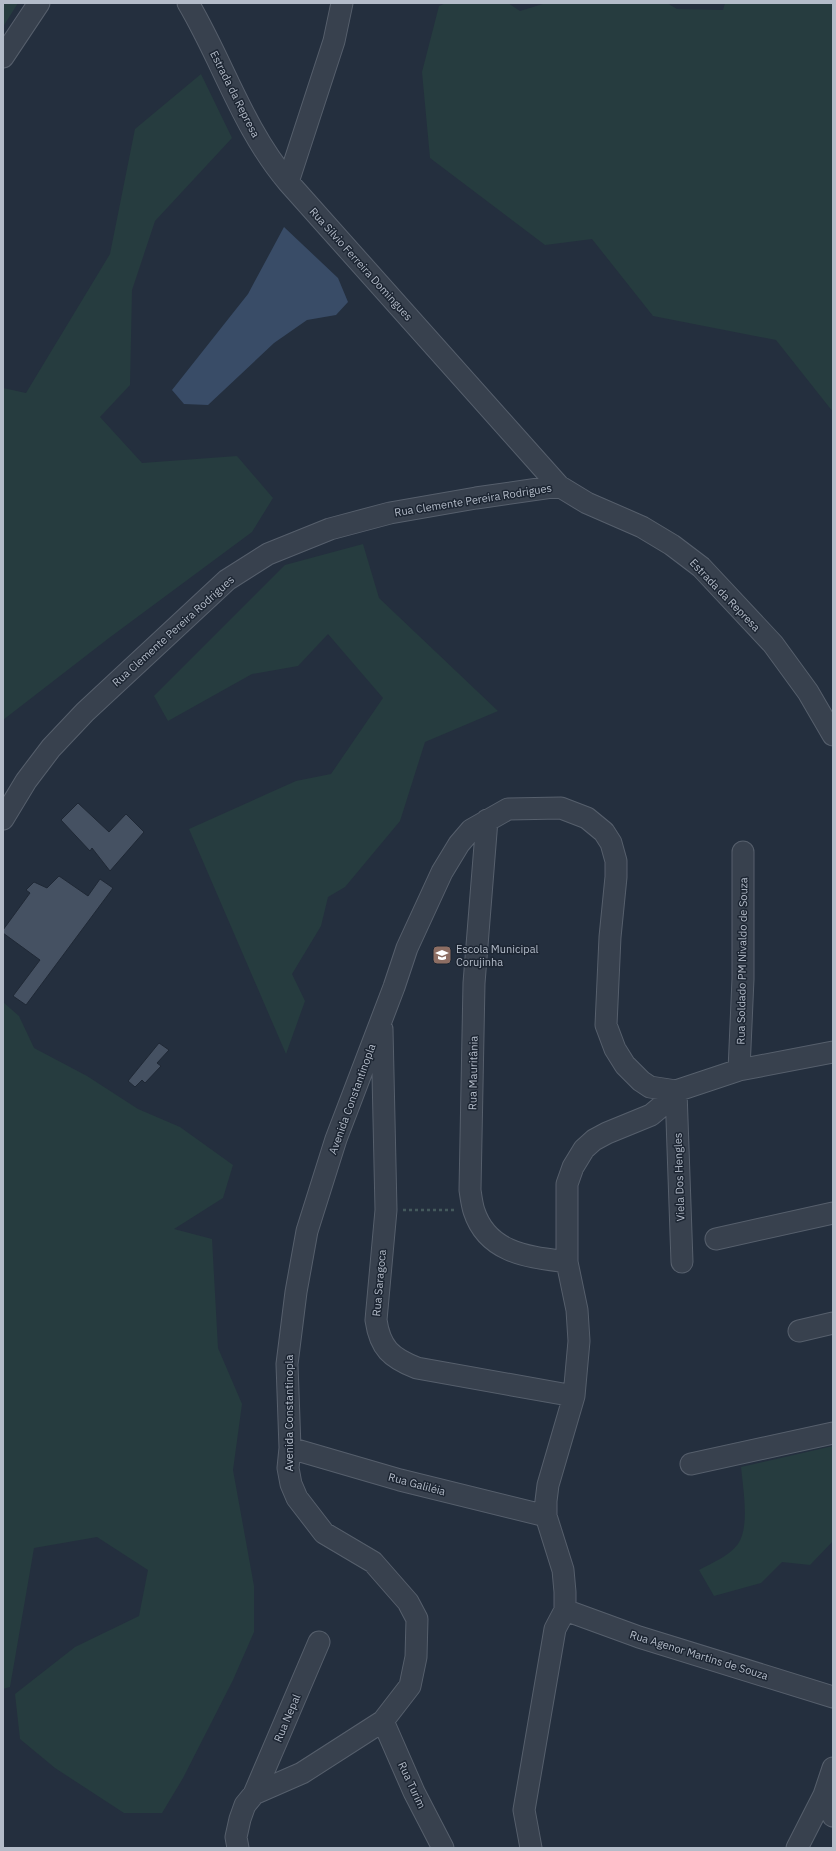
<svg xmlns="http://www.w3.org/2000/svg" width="836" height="1851" viewBox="0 0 836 1851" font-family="'IBM Plex Sans',sans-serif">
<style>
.green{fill:#263c3f}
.water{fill:#394c67}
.building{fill:#455162;stroke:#1f2835}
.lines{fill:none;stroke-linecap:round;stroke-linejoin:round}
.minor-casing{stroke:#565f6c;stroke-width:23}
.path{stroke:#44595c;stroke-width:2.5;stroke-dasharray:3 3;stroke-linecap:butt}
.minor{stroke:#38414e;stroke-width:21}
.labels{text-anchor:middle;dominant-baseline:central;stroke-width:3;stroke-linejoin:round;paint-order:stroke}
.street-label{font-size:11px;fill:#b4bcc9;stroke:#1d2633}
.poi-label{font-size:11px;fill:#b4bcc9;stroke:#1d2633;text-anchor:start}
</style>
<rect width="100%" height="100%" fill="#242f3e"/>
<!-- green -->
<path class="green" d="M3 3H18L3 27Z
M446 3H508L520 11 546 3H667L677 9 723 10 725 3H833V412L776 340 653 316 592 239 545 245 430 158 422 72 439 6Z
M201 74 232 138 155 221 132 290 130 385 100 417 142 463 237 456 273 498 252 532 109 638 3 720V388L26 393 110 254 135 129Z
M363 544 379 598 498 711 425 742 400 821 345 887 328 897 321 926 292 974 305 1001 286 1054 189 829 296 781 331 774 383 698 328 634 298 666 252 674 168 721 154 696 285 565Z
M3 1002 19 1016 34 1048 87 1076 138 1109 180 1127 233 1165 223 1198 174 1229 212 1239 218 1348 242 1404 233 1470 254 1586V1632L233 1680 183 1778 162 1813H124L55 1768 20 1739 15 1694 75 1647 139 1616 148 1570 97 1537 34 1548 10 1687 3 1689Z
M833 1446V1541L810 1565 782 1562 761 1583 714 1596 699 1570C712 1563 729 1556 738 1544 750 1527 743 1488 741 1467Z"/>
<!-- water -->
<path class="water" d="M284 227 338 278 348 302 336 315 307 320 274 343 208 405 184 404 172 390 248 294Z"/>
<!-- building -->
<path class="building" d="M78 803 109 832 126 814 144 832 110 871 92 848 90 851 61 820Z
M59 876 88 896 100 879 113 888 26 1005 13 996 40 960 3 933V930L30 893 26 890 34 882 47 888Z
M159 1043 169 1050 157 1063 161 1066 145 1083 142 1080 135 1087 128 1081Z"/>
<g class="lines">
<defs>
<path id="minor" d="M188 3C223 62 243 129 288 182L559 486 587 503 642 527 672 545 701 567 773 644 808 692 833 735
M3 57 39 3
M288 182 334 41 342 3
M3 819 26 781 51 748 85 712 227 580 268 554 330 529 390 513 476 498 559 486
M487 820 474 983 470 1190C471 1197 472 1205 474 1211 488 1254 530 1257 567 1262
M382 1029 386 1210 376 1320C380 1348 391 1358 417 1368L574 1396
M739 1070 743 979V852
M676 1091 682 1262
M716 1239 833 1213
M799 1331 833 1323
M290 1448 400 1480 546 1516
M691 1464 833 1433
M565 1610 639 1637 833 1697
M383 1721 414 1792 443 1848
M254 1794 319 1642
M824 1795 833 1816
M238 1848 236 1837 240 1819 245 1805 254 1794 302 1773 383 1721 410 1686 416 1657 417 1619 408 1602 373 1562 324 1533 297 1498 291 1484 288 1468 290 1448 287 1364 296 1292 307 1231 336 1139 394 987 407 948 442 872 459 844 471 830 508 809 561 808 587 818 604 832 611 843 616 861V877L610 937 606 1025 615 1049 625 1065 641 1081 650 1087 676 1091 739 1070 833 1052
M531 1848 524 1810 555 1629 565 1610V1592L563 1570 546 1516V1501L548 1485 574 1396 579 1341 577 1310 567 1262V1184L573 1167 584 1149 594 1140 607 1133 651 1115 676 1094
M797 1848 824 1795 833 1768"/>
</defs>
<!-- minor casing -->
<use href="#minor" class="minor-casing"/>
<!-- path -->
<path class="path" d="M403 1210H456"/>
<!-- minor -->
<use href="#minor" class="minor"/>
</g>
<!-- icons -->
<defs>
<symbol id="school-square" viewBox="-11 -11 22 22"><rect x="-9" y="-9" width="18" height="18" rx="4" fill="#8d6e63" stroke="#1d2633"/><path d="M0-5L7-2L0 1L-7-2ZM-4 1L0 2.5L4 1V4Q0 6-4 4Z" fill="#fff"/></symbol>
</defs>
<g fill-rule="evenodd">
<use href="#school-square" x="431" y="944" width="22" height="22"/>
</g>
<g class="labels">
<!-- street labels -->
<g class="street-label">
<text transform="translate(235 94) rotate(63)">Estrada da Represa</text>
<text transform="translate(361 264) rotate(48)">Rua Silvio Ferreira Domingues</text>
<text transform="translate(473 500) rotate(-9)">Rua Clemente Pereira Rodrigues</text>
<text transform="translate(725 595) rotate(46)">Estrada da Represa</text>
<text transform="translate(173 631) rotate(-42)">Rua Clemente Pereira Rodrigues</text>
<text transform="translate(742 961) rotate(-89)">Rua Soldado PM Nivaldo de Souza</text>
<text transform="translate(473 1073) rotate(-89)">Rua Mauritânia</text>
<text transform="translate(352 1099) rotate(-70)">Avenida Constantinopla</text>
<text transform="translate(679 1177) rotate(-92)">Viela Dos Hengles</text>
<text transform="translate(379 1283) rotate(-85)">Rua Saragoca</text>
<text transform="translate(289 1413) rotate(-90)">Avenida Constantinopla</text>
<text transform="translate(417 1484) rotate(15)">Rua Galiléia</text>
<text transform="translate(699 1655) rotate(17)">Rua Agenor Martins de Souza</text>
<text transform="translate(287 1718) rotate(-67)">Rua Nepal</text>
<text transform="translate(412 1785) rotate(65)">Rua Turim</text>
</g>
<!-- poi labels -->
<g class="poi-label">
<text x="456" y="949">Escola Municipal<tspan x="456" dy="13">Corujinha</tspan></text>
</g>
</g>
<!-- border -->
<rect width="836" height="1851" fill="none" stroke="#b4bcc9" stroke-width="8"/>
</svg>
